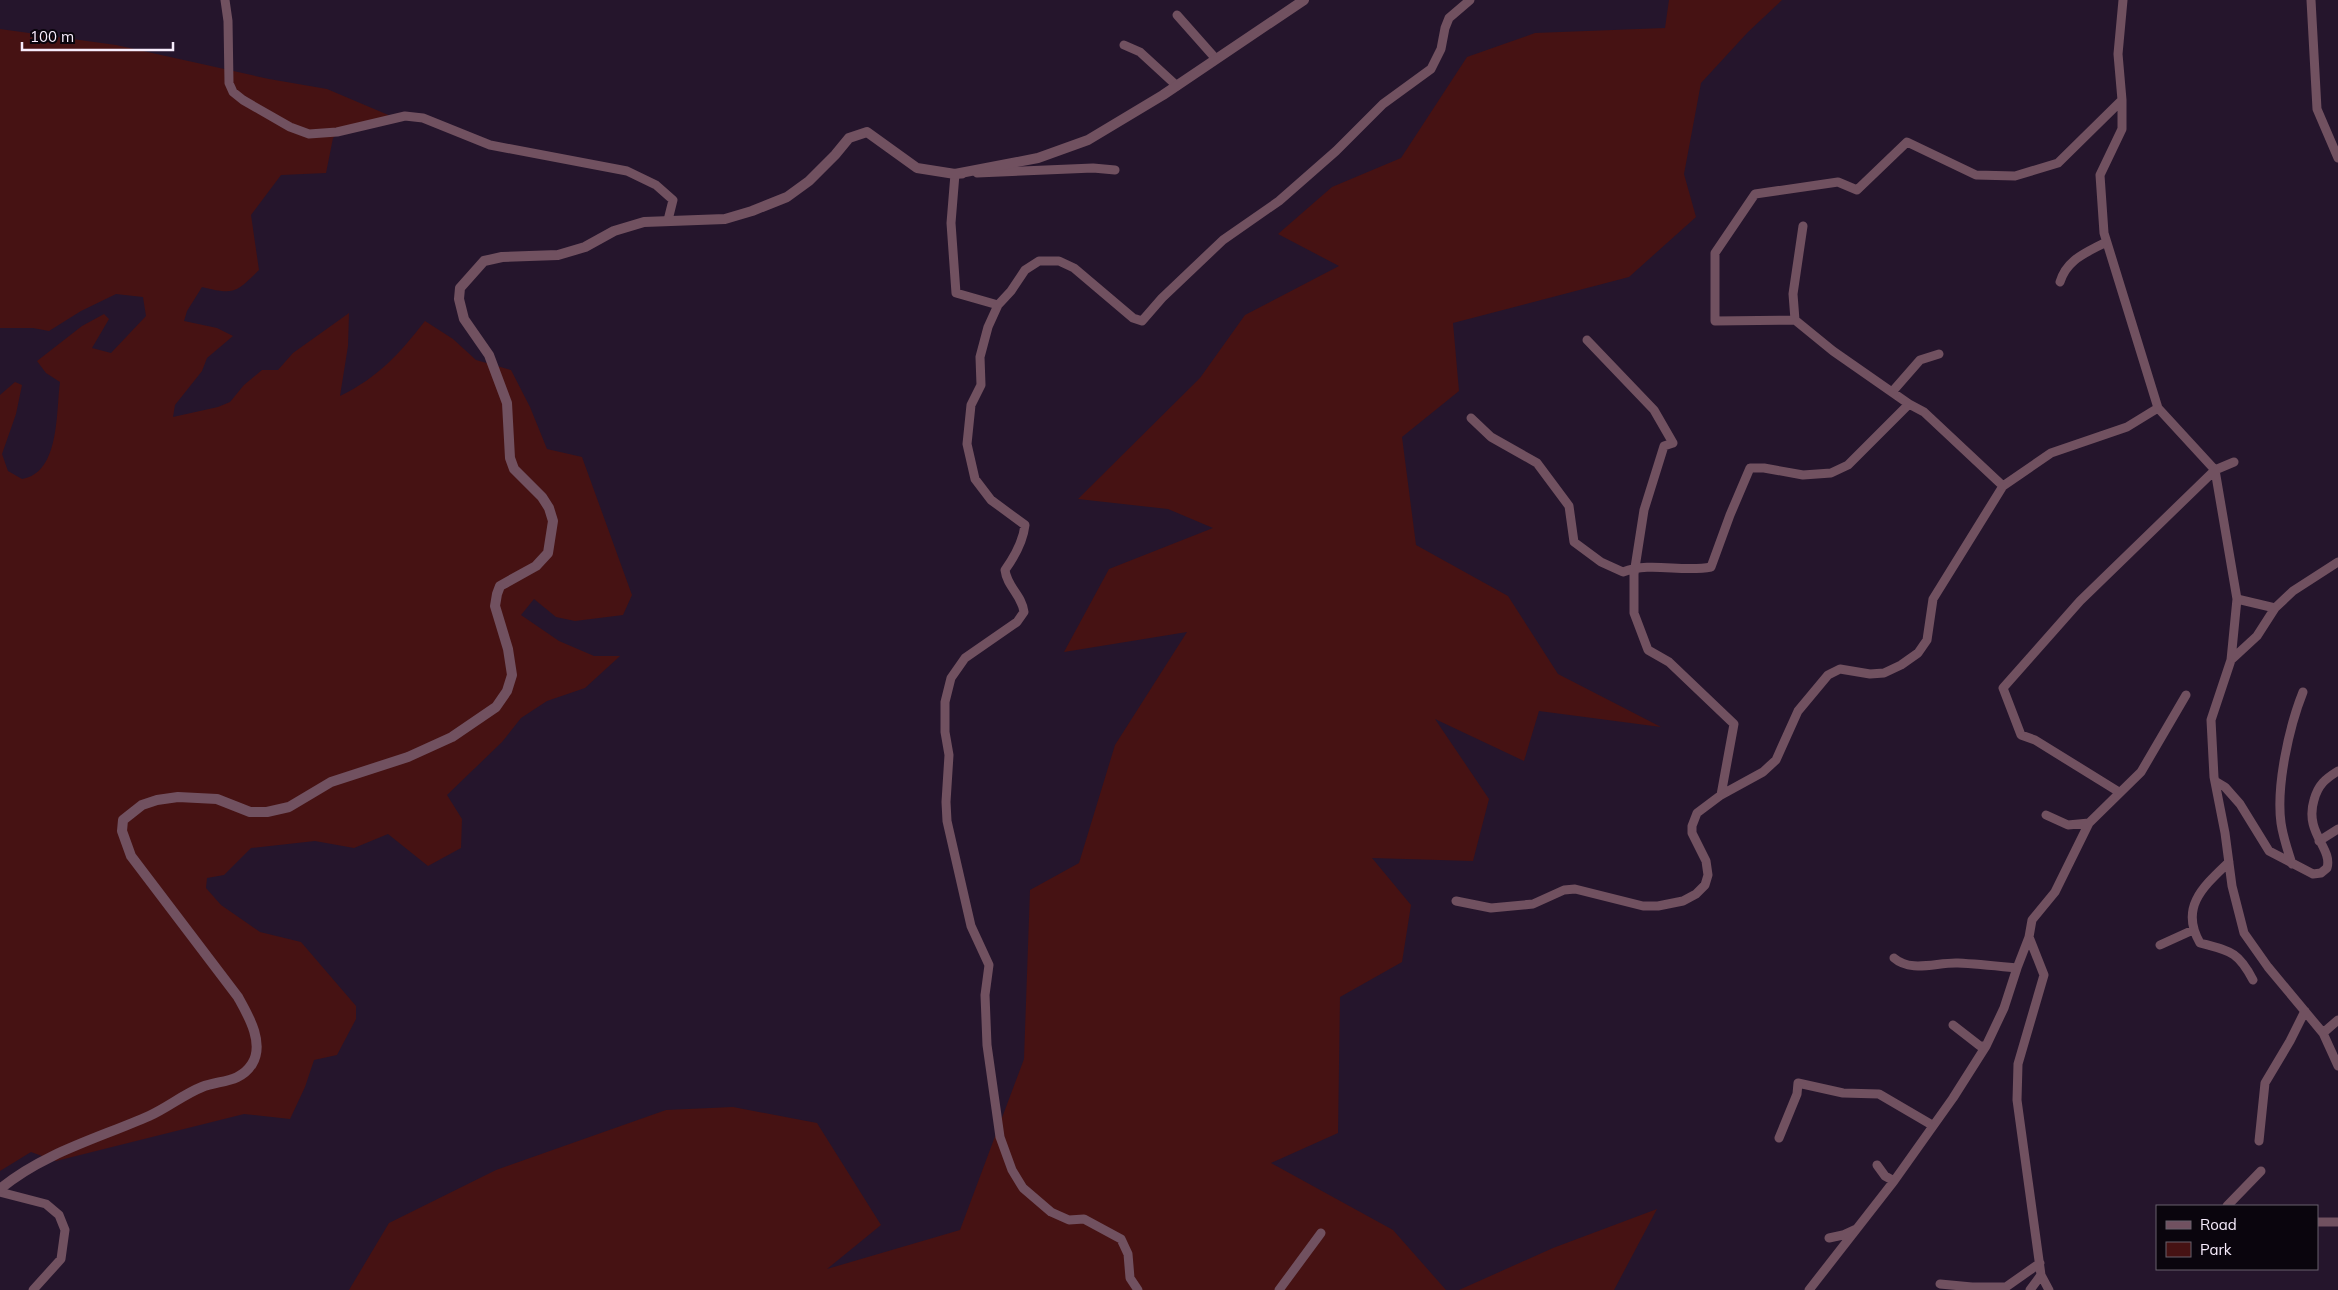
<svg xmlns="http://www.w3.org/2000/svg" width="2338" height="1290" viewBox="0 0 2338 1290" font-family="Mulish,sans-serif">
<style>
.green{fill:#461213}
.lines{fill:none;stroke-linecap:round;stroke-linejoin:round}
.minor{stroke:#715160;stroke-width:9}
.tertiary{stroke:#715160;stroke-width:10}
</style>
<rect width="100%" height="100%" fill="#25152c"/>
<!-- green -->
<path class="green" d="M1669 0H1782L1748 32 1701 83 1684 174 1696 217 1629 277 1453 323 1459 391 1402 437 1416 545 1508 596 1558 674 1661 727 1539 711 1524 761 1435 719 1489 799 1473 861 1372 858 1411 905 1402 962 1340 997 1338 1133 1271 1163 1393 1230 1446 1290H349L389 1223 496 1170 666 1110 733 1107 817 1123 881 1225 827 1269 960 1230 1024 1059 1030 890 1079 863 1115 745 1187 632 1064 652 1109 569 1213 528 1168 509 1078 499 1200 378 1245 315 1339 266 1278 234 1332 187 1401 158 1467 57 1535 33 1665 28Z
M0 29 116 45 269 79 327 89 393 117 343 129 333 138 326 173 281 175 251 215 259 270C236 293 234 295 202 287L187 311 184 321 217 328 233 336 207 358 202 371 175 405 173 417 218 407 230 402 244 385 262 370H278L293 353 349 313 348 346 340 396C379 377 399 354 425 321L453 339 476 360 511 370 530 407 547 449 582 457 632 595 623 615 575 621 556 617 534 599 521 615 559 641 594 656H620L585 688 547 701 521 718 502 742 447 795 462 819 461 848 428 866 388 834 354 848 315 841 251 848 224 875 207 878 206 888 221 905 260 932 301 942 356 1006V1019L337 1055 314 1060 305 1087 290 1119 244 1114 56 1161 31 1152 0 1171V395L15 382 22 385 16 414 2 454 8 471 22 479C60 473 56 412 60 382L46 373 37 361 82 326 104 314 109 319 92 348 111 353 146 316 143 297 116 294 81 311 49 331 33 328H0Z
M1657 1209 1614 1290H1459L1553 1248Z"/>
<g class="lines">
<!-- minor -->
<path class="minor" d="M225 0 228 21 229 83 233 92 243 100 290 127 309 134 337 132 405 116 423 118 490 145 627 171 656 185 673 200 668 220
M2123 0 2118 54 2122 100V129L2100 175 2104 233 2158 408 2215 470 2237 599 2231 660 2211 720 2214 777 2225 833 2232 886 2244 933 2268 967 2323 1033 2338 1066
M2311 0 2317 109 2338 158
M1177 15 1216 59
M1124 45 1140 52 1177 86
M977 173 1093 168 1115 170
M962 174H955L951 223 956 293 998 305
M2060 282C2067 259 2086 253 2106 242
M1795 320 1793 294 1803 226
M1587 340 1654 410 1673 443 1664 446 1644 510 1634 574V613L1648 650 1669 662 1734 724 1721 795
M1892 392 1920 360 1939 354
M1471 418 1491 437 1537 463 1569 506 1574 542 1601 562 1623 572C1651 561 1682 573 1711 567L1730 515 1750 468H1764L1803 475 1831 473 1848 465 1909 404
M2003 486 1924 412 1909 404 1833 351 1795 320 1715 321V253L1755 194 1838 182 1857 190 1907 142 1976 175 2015 176 2058 163 2122 100
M2237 599 2275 608
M2231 660 2257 636 2275 608 2293 591 2338 562
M2215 781 2225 787 2240 804 2269 851 2313 874 2321 873 2327 868C2333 848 2304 833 2314 800 2318 785 2325 779 2338 771
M2119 792 2035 740 2021 735 2003 688 2080 601 2215 470 2234 462
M2046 815 2068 825 2089 823
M2319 841 2338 829
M2229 862C2204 886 2179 907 2200 943 2230 951 2238 951 2253 980
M2292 864C2288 851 2283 837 2281 823 2276 786 2289 727 2303 692
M1456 901 1491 908 1533 904 1564 890 1575 889 1643 906H1658L1683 901 1696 894 1705 885 1708 875 1706 861 1692 833V826L1697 813 1721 795 1763 772 1776 760 1798 711 1828 675 1840 669 1870 674 1884 673 1901 665 1918 653 1927 640 1933 599 2003 486 2051 453 2127 427 2158 408
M2029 937 2044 975 2018 1064 2017 1100 2041 1275 2049 1290
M2160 945 2193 930
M1894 958C1911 973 1937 962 1958 963 1978 964 1997 966 2017 968
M1953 1025 1980 1046H1986
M2323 1033 2338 1020
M1779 1138 1797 1094 1798 1083 1843 1093 1879 1094 1932 1125
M2259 1141 2265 1083 2290 1041 2305 1011
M1877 1165 1885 1176 1894 1181
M0 1192 46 1204 59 1215 65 1230 61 1259 33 1290
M2227 1206 2261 1171
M2317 1222H2338
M1829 1238 1843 1235 1856 1229
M1940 1284 1972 1287H2006L2040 1263
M1138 1290 1130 1278 1128 1254 1121 1239 1084 1219 1069 1220 1051 1212 1023 1188 1012 1170 1000 1137 987 1045 985 995 989 965 971 926 947 821 946 802 949 755 945 732V702L951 678 965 658 1017 622 1024 612C1022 595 1007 587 1005 570 1015 556 1023 542 1025 525L991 500 975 479 967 444 971 405 981 385 980 357 988 327 998 305 1011 291 1025 270 1039 261H1059L1074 268 1133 318 1142 321 1162 298 1223 240 1279 201 1336 151 1383 104 1431 69 1441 49 1445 28 1449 18 1470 0
M1279 1290 1321 1233
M1809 1290 1894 1181 1953 1098 1986 1046 2004 1008 2017 968 2029 937 2032 920 2055 892 2089 823 2141 772 2186 695
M2030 1290 2041 1275"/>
<!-- tertiary -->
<path class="tertiary" d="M0 1189C43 1153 99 1138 149 1116 167 1108 184 1094 202 1087 220 1080 240 1083 252 1064 265 1043 248 1015 238 997L131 856 122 831 123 820 142 805 157 800 178 797 217 799 250 812H267L289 807 331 782 408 757 452 737 496 707 507 691 512 675 508 649 495 606 497 594 500 586 536 566 548 553 553 521 549 508 542 497 514 469 510 458 507 403 489 355 464 319 459 299 460 288 484 261 502 257 558 255 585 247 614 231 644 222 725 219 752 211 787 197 809 181 835 155 849 138 867 132 917 168 955 174 1038 158 1088 140 1163 95 1304 0"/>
</g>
<!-- legend -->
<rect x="2156" y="1205" width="162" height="65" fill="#0a050d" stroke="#69616d"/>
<rect x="2166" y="1221" width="25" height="8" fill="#715160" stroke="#69616d"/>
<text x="2200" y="1230" font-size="15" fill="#f7ecfc">Road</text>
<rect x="2166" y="1242" width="25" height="15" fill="#461213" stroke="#69616d"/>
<text x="2200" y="1255" font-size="15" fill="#f7ecfc">Park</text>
<!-- scale -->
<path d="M22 42v8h151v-8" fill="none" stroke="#f7ecfc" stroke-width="2.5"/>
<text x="30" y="42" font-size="15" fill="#f7ecfc" stroke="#0a050d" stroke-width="4" paint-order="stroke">100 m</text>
</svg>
